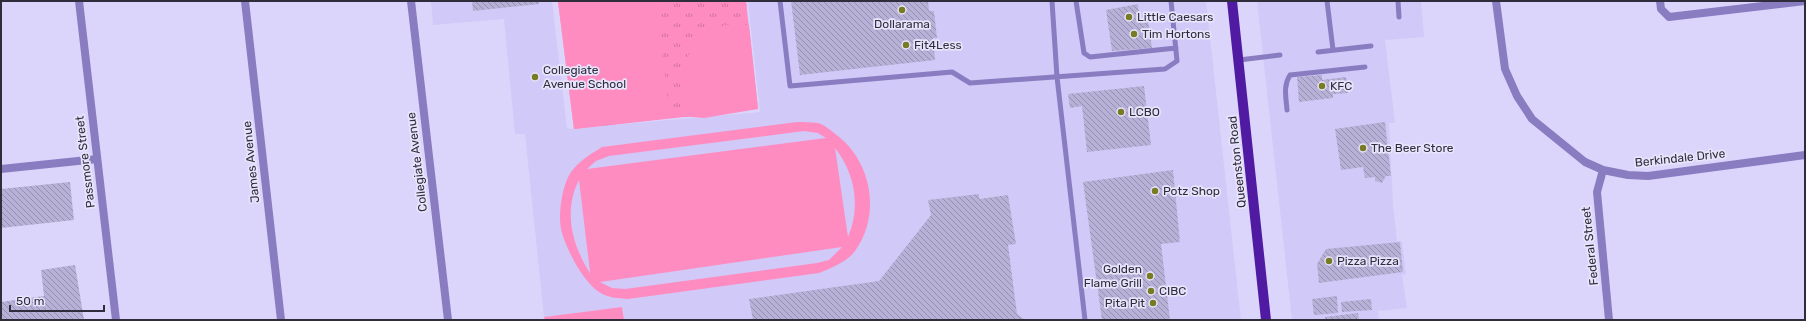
<svg xmlns="http://www.w3.org/2000/svg" width="1806" height="321" viewBox="0 0 1806 321" font-family="Rubik,sans-serif">
<style>
.built{fill:#d1c9f8}
.grass{fill:url(#grass-tufts)}
.garden{fill:#ff8cc0;fill-rule:evenodd}
.building{fill:url(#building-back-hatch)}
.lines{fill:none;stroke-linecap:round;stroke-linejoin:round}
.service{stroke:#8a7cc1;stroke-width:5}
.minor{stroke:#8a7cc1;stroke-width:8}
.primary{stroke:#501ba2;stroke-width:10}
.poi-dot{fill:#767b24;stroke:#e8e4fc;stroke-width:1.5}
.labels{text-anchor:middle;dominant-baseline:central;stroke-width:3.5;stroke-linejoin:round;paint-order:stroke}
.poi-label{font-size:12px;fill:#2f2d3c;stroke:#e8e4fc;text-anchor:start}
.street-label{font-size:12px;fill:#2f2d3c;stroke:#e8e4fc}
</style>
<defs>
<pattern id="grass-tufts" width="24" height="20" patternUnits="userSpaceOnUse"><rect width="24" height="20" fill="#ff8cc0"/><path d="M3 7l-1-3M5 7V3M7 7l1-3M15 17l-1-3M17 17v-4M19 17l1-3" fill="none" stroke="#cf739d"/></pattern>
<pattern id="building-back-hatch" width="6" height="6" patternUnits="userSpaceOnUse"><rect width="6" height="6" fill="#b8b1d7"/><path d="M-1 5l2 2M0 0l6 6M5-1l2 2" fill="none" stroke="#9690b0"/></pattern>
</defs>
<rect width="100%" height="100%" fill="#dbd5fc"/>
<!-- built -->
<path class="built" d="M431 1H552L567 129 760 112 748 1H1206L1241 320H624L622 307 544 317 525 134H515L504 19 433 25Z
M1257 1H1421L1424 37 1385 40 1395 123H1389L1393 205 1397 241H1402L1406 274 1402 275 1407 308 1378 311 1379 320H1292Z"/>
<!-- grass -->
<path class="grass" d="M558 1H746L758 109 574 129Z"/>
<!-- garden -->
<path class="garden" d="M558 1H656L670 118 574 129Z
M726 25H749L758 109 704 118 681 116 680 81 688 56 700 33Z
M797 122C803 122 811 122 818 123 825 125 833 132 838 136 872 163 881 215 855 251 847 262 831 268 819 273L628 299C617 298 608 298 599 292 583 282 565 247 561 229 558 214 562 185 571 172 579 161 591 154 602 147ZM804 131 818 133 826 138 587 169 596 161 609 156ZM835 148C855 173 861 207 848 237ZM579 180 590 272V273C572 245 563 211 579 180ZM842 247 829 260 817 263 625 289 612 288 600 282Z
M622 307 624 320H545L544 317Z"/>
<!-- building -->
<path class="building" d="M472 1H539V4L473 11Z
M791 1H928L929 11H934L937 38H933L935 60 800 75Z
M1138 4 1140 22 1148 21 1152 48 1112 51 1106 10Z
M1322 75V80L1346 77 1348 93 1333 94V98L1299 102 1297 77Z
M1144 86 1151 145 1087 152 1082 106 1070 108 1068 94Z
M1385 122 1391 176H1386L1382 183 1375 181V177L1365 178 1363 167 1341 170 1335 129Z
M1173 170 1180 242 1161 244 1170 320H1102L1083 182Z
M70 182 74 220 1 228V189Z
M979 194V199L1008 195 1016 244 1008 245 1017 314 1025 320H753L749 299 879 281 931 215 928 200Z
M1400 242 1403 272 1319 283 1317 264 1326 249Z
M75 265 84 320H1V302L44 296 41 270Z
M1337 296 1338 313 1314 315 1312 299Z
M1371 299 1372 310 1342 312 1341 302Z
M1358 313 1359 320H1325V317Z"/>
<g class="lines">
<!-- service -->
<path class="service" d="M780 1 790 86 952 72 970 83 1165 69 1177 61 1171 1
M1052 1 1057 77 1085 320
M1076 1 1084 53 1090 57 1176 48
M1327 1 1333 50
M1398 1 1399 17
M1318 52 1371 46
M1239 60 1280 55
M1287 110C1286 97 1283 86 1290 75L1365 67"/>
<!-- minor -->
<path class="minor" d="M79 1 116 320
M245 1 281 320
M411 1 448 320
M1496 1 1505 69 1517 96 1532 119 1585 162 1603 170 1628 175 1648 176 1805 155
M1660 1 1661 9 1669 17 1805 1
M1 169 97 159
M1603 170 1597 192 1609 320"/>
<!-- primary -->
<path class="primary" d="M1232 1 1266 320"/>
</g>
<!-- markers -->
<g class="poi-dot">
<circle cx="902" cy="10" r="4"/>
<circle cx="1129" cy="17" r="4"/>
<circle cx="1134" cy="34" r="4"/>
<circle cx="906" cy="45" r="4"/>
<circle cx="535" cy="77" r="4"/>
<circle cx="1322" cy="86" r="4"/>
<circle cx="1121" cy="112" r="4"/>
<circle cx="1363" cy="148" r="4"/>
<circle cx="1155" cy="191" r="4"/>
<circle cx="1329" cy="261" r="4"/>
<circle cx="1150" cy="276" r="4"/>
<circle cx="1151" cy="291" r="4"/>
<circle cx="1153" cy="303" r="4"/>
</g>
<g class="labels">
<!-- poi labels -->
<g class="poi-label">
<text x="1137" y="17">Little Caesars</text>
<text x="902" y="24" text-anchor="middle">Dollarama</text>
<text x="1142" y="34">Tim Hortons</text>
<text x="914" y="45">Fit4Less</text>
<text x="543" y="70">Collegiate<tspan x="543" dy="14">Avenue School</tspan></text>
<text x="1330" y="86">KFC</text>
<text x="1129" y="112">LCBO</text>
<text x="1371" y="148">The Beer Store</text>
<text x="1163" y="191">Potz Shop</text>
<text x="1337" y="261">Pizza Pizza</text>
<text x="1142" y="269" text-anchor="end">Golden<tspan x="1142" dy="14">Flame Grill</tspan></text>
<text x="1159" y="291">CIBC</text>
<text x="1145" y="303" text-anchor="end">Pita Pit</text>
</g>
<!-- street labels -->
<g class="street-label">
<text transform="translate(1680 158) rotate(-6)">Berkindale Drive</text>
<text transform="translate(85 162) rotate(-97)">Passmore Street</text>
<text transform="translate(251 162) rotate(-96)">James Avenue</text>
<text transform="translate(417 162) rotate(-97)">Collegiate Avenue</text>
<text transform="translate(1237 162) rotate(-96)">Queenston Road</text>
<text transform="translate(1590 246) rotate(-96)">Federal Street</text>
</g>
</g>
<!-- border -->
<rect width="1806" height="321" fill="none" stroke="#2f2d3c" stroke-width="4"/>
<!-- scale -->
<path d="M10 305v6h94v-6" fill="none" stroke="#2f2d3c" stroke-width="2"/>
<text x="16" y="305" font-size="12" fill="#2f2d3c" stroke="#e8e4fc" stroke-width="3" paint-order="stroke">50 m</text>
</svg>
